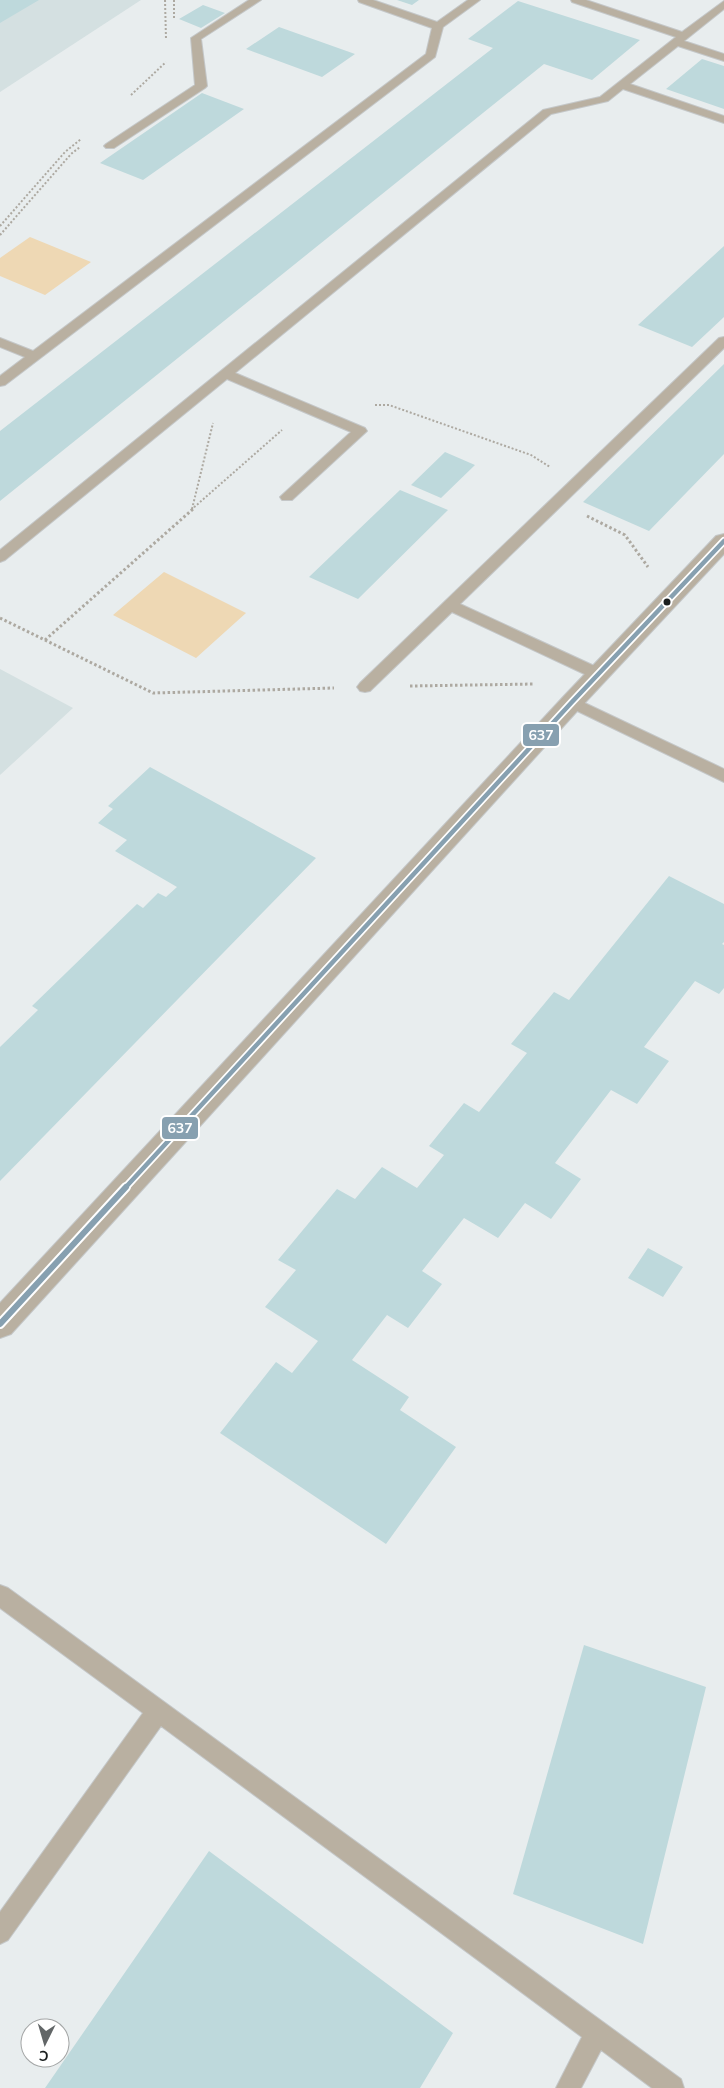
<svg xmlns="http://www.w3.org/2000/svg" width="724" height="2088" viewBox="0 0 724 2088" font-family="Mulish,sans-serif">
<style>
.built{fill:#d4e0e1}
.green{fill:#eed8b4}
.building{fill:#bed9dc}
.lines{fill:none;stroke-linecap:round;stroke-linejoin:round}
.lane-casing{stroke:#c4c7c8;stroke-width:2}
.street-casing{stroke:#c4c7c8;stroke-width:2}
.path-far1{stroke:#ada9a1;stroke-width:2;stroke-dasharray:2 2;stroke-linecap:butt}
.path{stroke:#ada9a1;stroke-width:3;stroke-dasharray:2.5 2.5;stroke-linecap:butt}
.lane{fill:#b9b0a1;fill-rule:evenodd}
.street{fill:#b9b0a1;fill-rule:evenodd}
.bus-1-far1-casing{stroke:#fff;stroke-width:8}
.bus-1-casing{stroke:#fff;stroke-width:10}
.bus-1-far1{stroke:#87a0b0;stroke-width:4.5}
.bus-1{stroke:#87a0b0;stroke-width:6}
.bus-dot{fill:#1a1e1e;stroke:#fff;stroke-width:2}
.line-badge{stroke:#fff;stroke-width:2}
.badge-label{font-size:14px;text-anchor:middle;font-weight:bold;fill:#fff}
</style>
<rect width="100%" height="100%" fill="#e8edee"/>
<!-- built -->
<path class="built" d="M0 0H141L0 92Z
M0 669 73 708 0 775Z"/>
<!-- green -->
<path class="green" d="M30 237 91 262 45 295 0 276V258Z
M164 572 246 613 196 658 113 615Z"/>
<!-- building -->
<path class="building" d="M0 0H39L0 23Z
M397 0H419L412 5Z
M518 1 640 40 592 80 544 64 0 501V431L493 48 468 39Z
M203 5 225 13 201 28 179 19Z
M279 27 355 54 322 77 246 49Z
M702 59 724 66V109L666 89Z
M202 93 244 109 143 180 100 163Z
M724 246V317L692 347 638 325Z
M724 364V454L649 531 583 502Z
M445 452 475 465 441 498 411 485Z
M400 490 448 510 358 599 309 577Z
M150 767 316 858 0 1181V1047L38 1010 32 1006 137 904 143 908 158 893 166 897 177 887 115 851 127 840 98 823 113 809 108 806Z
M669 876 724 904V942L722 944 724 945V988L719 994 695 981 644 1047 669 1061 637 1104 611 1090 555 1163 581 1179 551 1219 525 1203 498 1238 464 1218 422 1271 442 1284 408 1328 387 1315 352 1360 409 1397 400 1410 456 1447 386 1544 220 1433 276 1362 292 1373 318 1341 265 1307 296 1270 278 1260 337 1189 355 1199 382 1167 417 1188 444 1155 429 1146 464 1103 479 1112 527 1053 511 1044 554 992 569 1000Z
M648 1248 683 1267 663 1297 628 1278Z
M584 1645 706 1687 643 1944 513 1894Z
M209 1851 453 2033 420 2088H45Z"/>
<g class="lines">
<defs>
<path id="lane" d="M249 0H261L201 39 207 86 205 88 114 148H106L104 146 106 144 195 85 191 38Z
M358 0H373L437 22 468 0H480L443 27 435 57 5 385 0 386V376L25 357 0 347V338L33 351 426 54 432 28 359 2Z
M571 0H586L682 32 724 1V9L684 41 724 54V61L678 46 630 84 724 116V123L623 89 608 101 551 114 235 373 365 428 367 431 292 500H282L280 497 351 432 227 379 5 560 0 562V550L543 110 600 97 676 37 572 2Z
M724 337V348L460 604 603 670 606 674 603 678 598 679 593 678 452 612 370 691 365 692 360 691 357 687 360 683 719 338Z
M572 697 724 769V782L567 706 564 702 567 698Z
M0 1585 8 1588 681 2079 684 2088H652L601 2050 581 2088H556L582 2037 161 1726 8 1940 0 1944V1912L143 1713 0 1608Z"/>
<path id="street" d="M724 534V554L580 708 11 1334 0 1338V1303L564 696 716 536Z"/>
</defs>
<!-- lane casing -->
<use href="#lane" class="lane-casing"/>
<!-- street casing -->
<use href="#street" class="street-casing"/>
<!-- path-far1 -->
<path class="path-far1" d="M165 0 166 39
M174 0V20
M131 95 166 62
M0 226 65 152 81 139
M0 235 71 154 80 147
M375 405H389L531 455 550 467
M192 509 213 423
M191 510 282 430"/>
<!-- path -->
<path class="path" d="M587 516 625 535 648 567
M0 618 153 693 334 688
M45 640 193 509
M410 686 534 684"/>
<!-- lane -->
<use href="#lane" class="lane"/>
<!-- street -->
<use href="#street" class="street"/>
<defs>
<path id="bus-1-far1" d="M125 1188 572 702 724 541"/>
<path id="bus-1" d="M0 1324 126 1187"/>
</defs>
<!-- bus-1-far1 casing -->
<use href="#bus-1-far1" class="bus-1-far1-casing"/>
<!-- bus-1 casing -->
<use href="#bus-1" class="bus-1-casing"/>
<!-- bus-1-far1 -->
<use href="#bus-1-far1" class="bus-1-far1"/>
<!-- bus-1 -->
<use href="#bus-1" class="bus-1"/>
</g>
<!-- markers -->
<circle class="bus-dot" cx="667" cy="602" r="4.5"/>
<g class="line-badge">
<rect x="522" y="723" width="38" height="24" rx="5" fill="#87a0b0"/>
<rect x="161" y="1116" width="38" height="24" rx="5" fill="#87a0b0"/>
</g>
<g class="badge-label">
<text x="541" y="740">637</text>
<text x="180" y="1133">637</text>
</g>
<!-- north arrow -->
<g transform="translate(45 2043) rotate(185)"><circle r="24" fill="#ffffff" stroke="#a3a5a5"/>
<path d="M0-4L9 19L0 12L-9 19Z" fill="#626667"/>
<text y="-8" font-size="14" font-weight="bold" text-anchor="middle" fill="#1a1e1e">С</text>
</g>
</svg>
